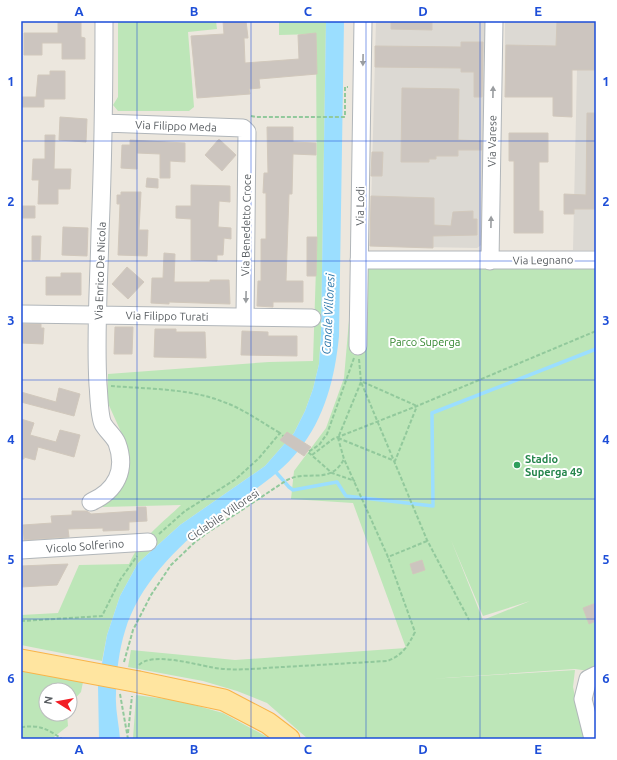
<svg xmlns="http://www.w3.org/2000/svg" width="617" height="760" viewBox="0 0 617 760" font-family="Ubuntu,sans-serif">
<style>
.industrial{fill:#dcd9d3}
.green{fill:#bde6b8;fill-rule:evenodd}
.water{fill:#9bdeff}
.lines{fill:none;stroke-linecap:round;stroke-linejoin:round}
.stream{stroke:#9bdeff;stroke-width:3.5}
.building{fill:#ccc5bf;stroke:#d1c8bc}
.minor-casing{stroke:#b1b6ba;stroke-width:19}
.major-casing{stroke:#f9b54a;stroke-width:23}
.path{stroke:#92c99c;stroke-width:2;stroke-dasharray:4 2;stroke-linecap:butt}
.minor{stroke:#fff;stroke-width:17}
.major{stroke:#ffe5a0;stroke-width:21}
.major-bridge-casing{stroke:#f9b54a;stroke-width:23;stroke-linecap:butt}
.major-bridge{stroke:#ffe5a0;stroke-width:21}
.oneway{fill:#9a9da0}
.grid{fill:none;stroke:#1d4ed8;stroke-width:1;stroke-opacity:0.55}
.leisure-dot{fill:#2e9e5b;stroke:#fff;stroke-width:1.5}
.labels{text-anchor:middle;dominant-baseline:central;stroke-width:4;stroke-linejoin:round;paint-order:stroke}
.street-label{font-size:11px;fill:#575c60;stroke:#fff}
.park-label{font-size:11px;fill:#358730;stroke:#fff}
.leisure-label{font-size:11px;font-weight:bold;fill:#27864d;stroke:#fff;text-anchor:start}
.water-label{font-size:12px;font-style:italic;fill:#327bad;stroke:#fff}
.neatline{fill:none;stroke:#1d4ed8;stroke-width:1.5}
.grid-label{font-size:13px;text-anchor:middle;font-weight:bold;fill:#1d4ed8}
</style>
<rect width="100%" height="100%" fill="#ece7de"/>
<!-- industrial -->
<path class="industrial" d="M376 21H487L484 240 480 246 477 248 370 246Z
M505 21H596V250H573L577 70 505 69Z"/>
<!-- green -->
<path class="green" d="M118 21H216L217 29 188 32 194 107 189 111H118L113 105 118 97Z
M279 21H326L321 334 319 364 313 389 305 411 294 433 265 466 180 525 138 563 120 596 107 635 102 661 21 645V615L58 613 79 565 129 564C140 539 162 523 181 505L102 507 122 484 127 458 126 443 107 401 108 374 269 362 313 361 317 237 316 34 279 35Z
M354 262 596 265V672L575 669 430 679 575 670 573 687 584 739H308L267 703 237 691 203 681 128 667 131 650 235 660 406 648 353 503 291 499 294 471 326 428 344 378ZM451 540 483 616 530 601 483 620Z
M21 666 84 677 81 692 70 704V690H46V714H67L68 726 54 737 55 739H21Z
M136 695 180 701 223 713 271 739H133Z"/>
<!-- water -->
<path class="water" d="M326 21H344L339 336C335 377 325 418 298 451 276 479 242 497 213 519 177 546 138 586 125 631 119 650 116 674 116 694 115 709 119 724 120 739H99L98 686 107 635 120 596 138 563 180 525 265 466 294 433 305 411 313 389 319 364 321 334Z"/>
<g class="lines">
<!-- stream -->
<path class="stream" d="M274 470 289 487 293 490 337 482 346 496 433 506 432 413 596 349"/>
</g>
<!-- building -->
<path class="building" d="M58 21H81V37L85 38V59H62V43H42V55H24V33H58Z
M223 21H246L248 38H244L245 63 299 59 298 35 316 33 317 74 259 79 260 88 249 89 250 94 197 98 191 36 224 34Z
M391 21H432V30L391 29Z
M557 21H596V70H572V117L553 116V97H505L506 45 556 46Z
M461 42H483L482 97H474V72H461V68L375 67V46L461 47Z
M50 71H65V99H44V107H21V97H36L38 75H50Z
M402 88 459 89 458 140 482 141V150H458V156H436V159H429V162H401Z
M587 113H596V209H574V214H564V194L586 195Z
M60 117 87 119 86 142 59 140Z
M267 127H293V142L316 143V155L293 154 292 194H289L286 281H303V302H273V307L257 306 258 281H261V239H266V193H263L264 173H268Z
M509 133H548V162H539V211H543V233H514V161H509Z
M45 135H55L54 169H71L70 189H58V204H38L39 180H32L33 159H45Z
M219 139 236 155 222 171 205 155Z
M130 140 185 143V162L170 161V178H160V154L137 153V169L121 168 122 145H130Z
M372 152H383L382 176H371Z
M147 178 158 179V188L146 187Z
M191 185 230 186V202L219 201 218 227 231 228V239L224 238 223 255H217V261L191 260V219L176 218V206H191Z
M121 192H141L139 230H148L147 256 118 255 120 204H117V195H121Z
M371 196 434 198V225L451 226 453 212 473 211V219H477V235L433 236V248L370 246Z
M21 206H35V218H21Z
M63 227 88 228 87 256 62 255Z
M32 236H41L40 260H32Z
M307 237H317L316 276H307Z
M164 253 175 254 174 282H210V280H229L230 304 169 302V304L151 303 152 278H163Z
M127 267 144 282 128 299 112 284Z
M61 273H81V295H46V277H61Z
M21 324H41V328H44L43 344 21 343Z
M115 327H133L132 354H114Z
M155 329H176V332H205L206 358 154 357Z
M242 331 268 332V336H297V356L241 355Z
M59 388 80 394 74 416 21 402V392L56 402Z
M21 419 34 423 30 435 56 442 60 430 80 435 74 457 38 447 35 460 24 457V459H21Z
M287 432 311 447 304 456 280 440Z
M137 507H146L147 521 129 522V530L103 531V528L68 529 69 537 24 540 23 525 52 523 51 516 72 515V511H87L91 514 137 511Z
M422 560 425 570 413 574 410 564Z
M68 564 57 585 21 587V566Z
M596 603V621L589 624 583 608Z"/>
<g class="lines">
<defs>
<path id="minor" d="M104 123 243 128 247 132 245 317
M359 260H596
M490 261 494 21
M21 314 312 318
M358 346 363 21
M91 502C116 491 127 470 117 443 114 436 107 431 103 424 99 416 99 394 98 385 95 334 99 283 100 233 103 162 104 92 104 21
M21 550 148 542
M593 739 583 699 588 679 596 675"/>
<path id="major" d="M139 682 224 700 268 723 289 739"/>
</defs>
<!-- minor casing -->
<use href="#minor" class="minor-casing"/>
<!-- major casing -->
<use href="#major" class="major-casing"/>
<!-- path -->
<path class="path" d="M251 116 256 117H345V87H348
M354 358 327 434 319 445 308 452 332 473 355 481
M359 359 361 382 427 540 469 620
M361 382 338 438 344 459 388 557 427 541
M363 382 417 406
M111 386C146 389 187 388 221 401 242 408 261 422 280 433
M338 438 395 461 417 406
M312 455 333 439 417 406 596 331
M159 534 185 511 236 479 259 458 280 433 283 436
M21 621 102 616 120 580 137 556
M124 662 133 630 151 595 171 565 195 542 207 533 287 480C308 469 330 486 344 459
M139 665C151 652 194 664 210 667 233 672 260 668 283 667 318 665 352 663 387 661 402 656 408 646 415 632L388 557
M120 694 128 739
M21 727C40 725 46 728 62 739
M128 733 132 696"/>
<!-- minor -->
<use href="#minor" class="minor"/>
<!-- major -->
<use href="#major" class="major"/>
<defs>
<path id="major-bridge" d="M21 660 139 682"/>
</defs>
<!-- major-bridge casing -->
<use href="#major-bridge" class="major-bridge-casing"/>
<!-- major-bridge -->
<use href="#major-bridge" class="major-bridge"/>
</g>
<!-- one-way arrows -->
<defs><path id="oneway-solid" d="M-6-.8H1V-3.2L6.5 0L1 3.2V.8H-6Z"/></defs>
<g class="oneway">
<use href="#oneway-solid" transform="translate(363 60) rotate(91)"/>
<use href="#oneway-solid" transform="translate(493 92) rotate(-89)"/>
<use href="#oneway-solid" transform="translate(491 222) rotate(-89)"/>
<use href="#oneway-solid" transform="translate(246 297) rotate(91)"/>
</g>
<!-- grid -->
<path class="grid" d="M137 21V739M251 21V739M366 21V739M480 21V739M21 141H596M21 261H596M21 380H596M21 499H596M21 619H596"/>
<!-- markers -->
<circle class="leisure-dot" cx="517" cy="465" r="4"/>
<g class="labels">
<!-- street labels -->
<g class="street-label">
<text transform="translate(176 126) rotate(2)">Via Filippo Meda</text>
<text transform="translate(492 141) rotate(-89)">Via Varese</text>
<text transform="translate(360 206) rotate(-89)">Via Lodi</text>
<text transform="translate(246 225) rotate(-89)">Via Benedetto Croce</text>
<text transform="translate(543 260) rotate(-1)">Via Legnano</text>
<text transform="translate(100 271) rotate(-88)">Via Enrico De Nicola</text>
<text transform="translate(167 316) rotate(1)">Via Filippo Turati</text>
<text transform="translate(223 515) rotate(-34)">Ciclabile Villoresi</text>
<text transform="translate(85 546) rotate(-4)">Vicolo Solferino</text>
</g>
<!-- park labels -->
<g class="park-label">
<text x="425" y="342">Parco Superga</text>
</g>
<!-- leisure labels -->
<g class="leisure-label">
<text x="525" y="459">Stadio<tspan x="525" dy="13">Superga 49</tspan></text>
</g>
<!-- water labels -->
<g class="water-label">
<text transform="translate(328 314) rotate(-87)">Canale Villoresi</text>
</g>
</g>
<!-- border -->
<rect width="617" height="760" fill="none" stroke="#ffffff" stroke-width="44"/>
<!-- north arrow -->
<g transform="translate(58 702) rotate(281)"><circle r="19" fill="#ffffff" stroke="#bcbebf"/>
<path d="M0-3L7 15L0 10L-7 15Z" fill="#f21d24"/>
<text y="-6" font-size="11" font-weight="bold" text-anchor="middle" fill="#575c60">N</text>
</g>
<rect x="22" y="22" width="573" height="716" class="neatline"/>
<g class="grid-label">
<text x="79" y="16">A</text>
<text x="194" y="16">B</text>
<text x="308" y="16">C</text>
<text x="423" y="16">D</text>
<text x="538" y="16">E</text>
<text x="11" y="86">1</text>
<text x="606" y="86">1</text>
<text x="11" y="206">2</text>
<text x="606" y="206">2</text>
<text x="11" y="325">3</text>
<text x="606" y="325">3</text>
<text x="11" y="444">4</text>
<text x="606" y="444">4</text>
<text x="11" y="564">5</text>
<text x="606" y="564">5</text>
<text x="11" y="683">6</text>
<text x="606" y="683">6</text>
<text x="79" y="754">A</text>
<text x="194" y="754">B</text>
<text x="308" y="754">C</text>
<text x="423" y="754">D</text>
<text x="538" y="754">E</text>
</g>
</svg>
